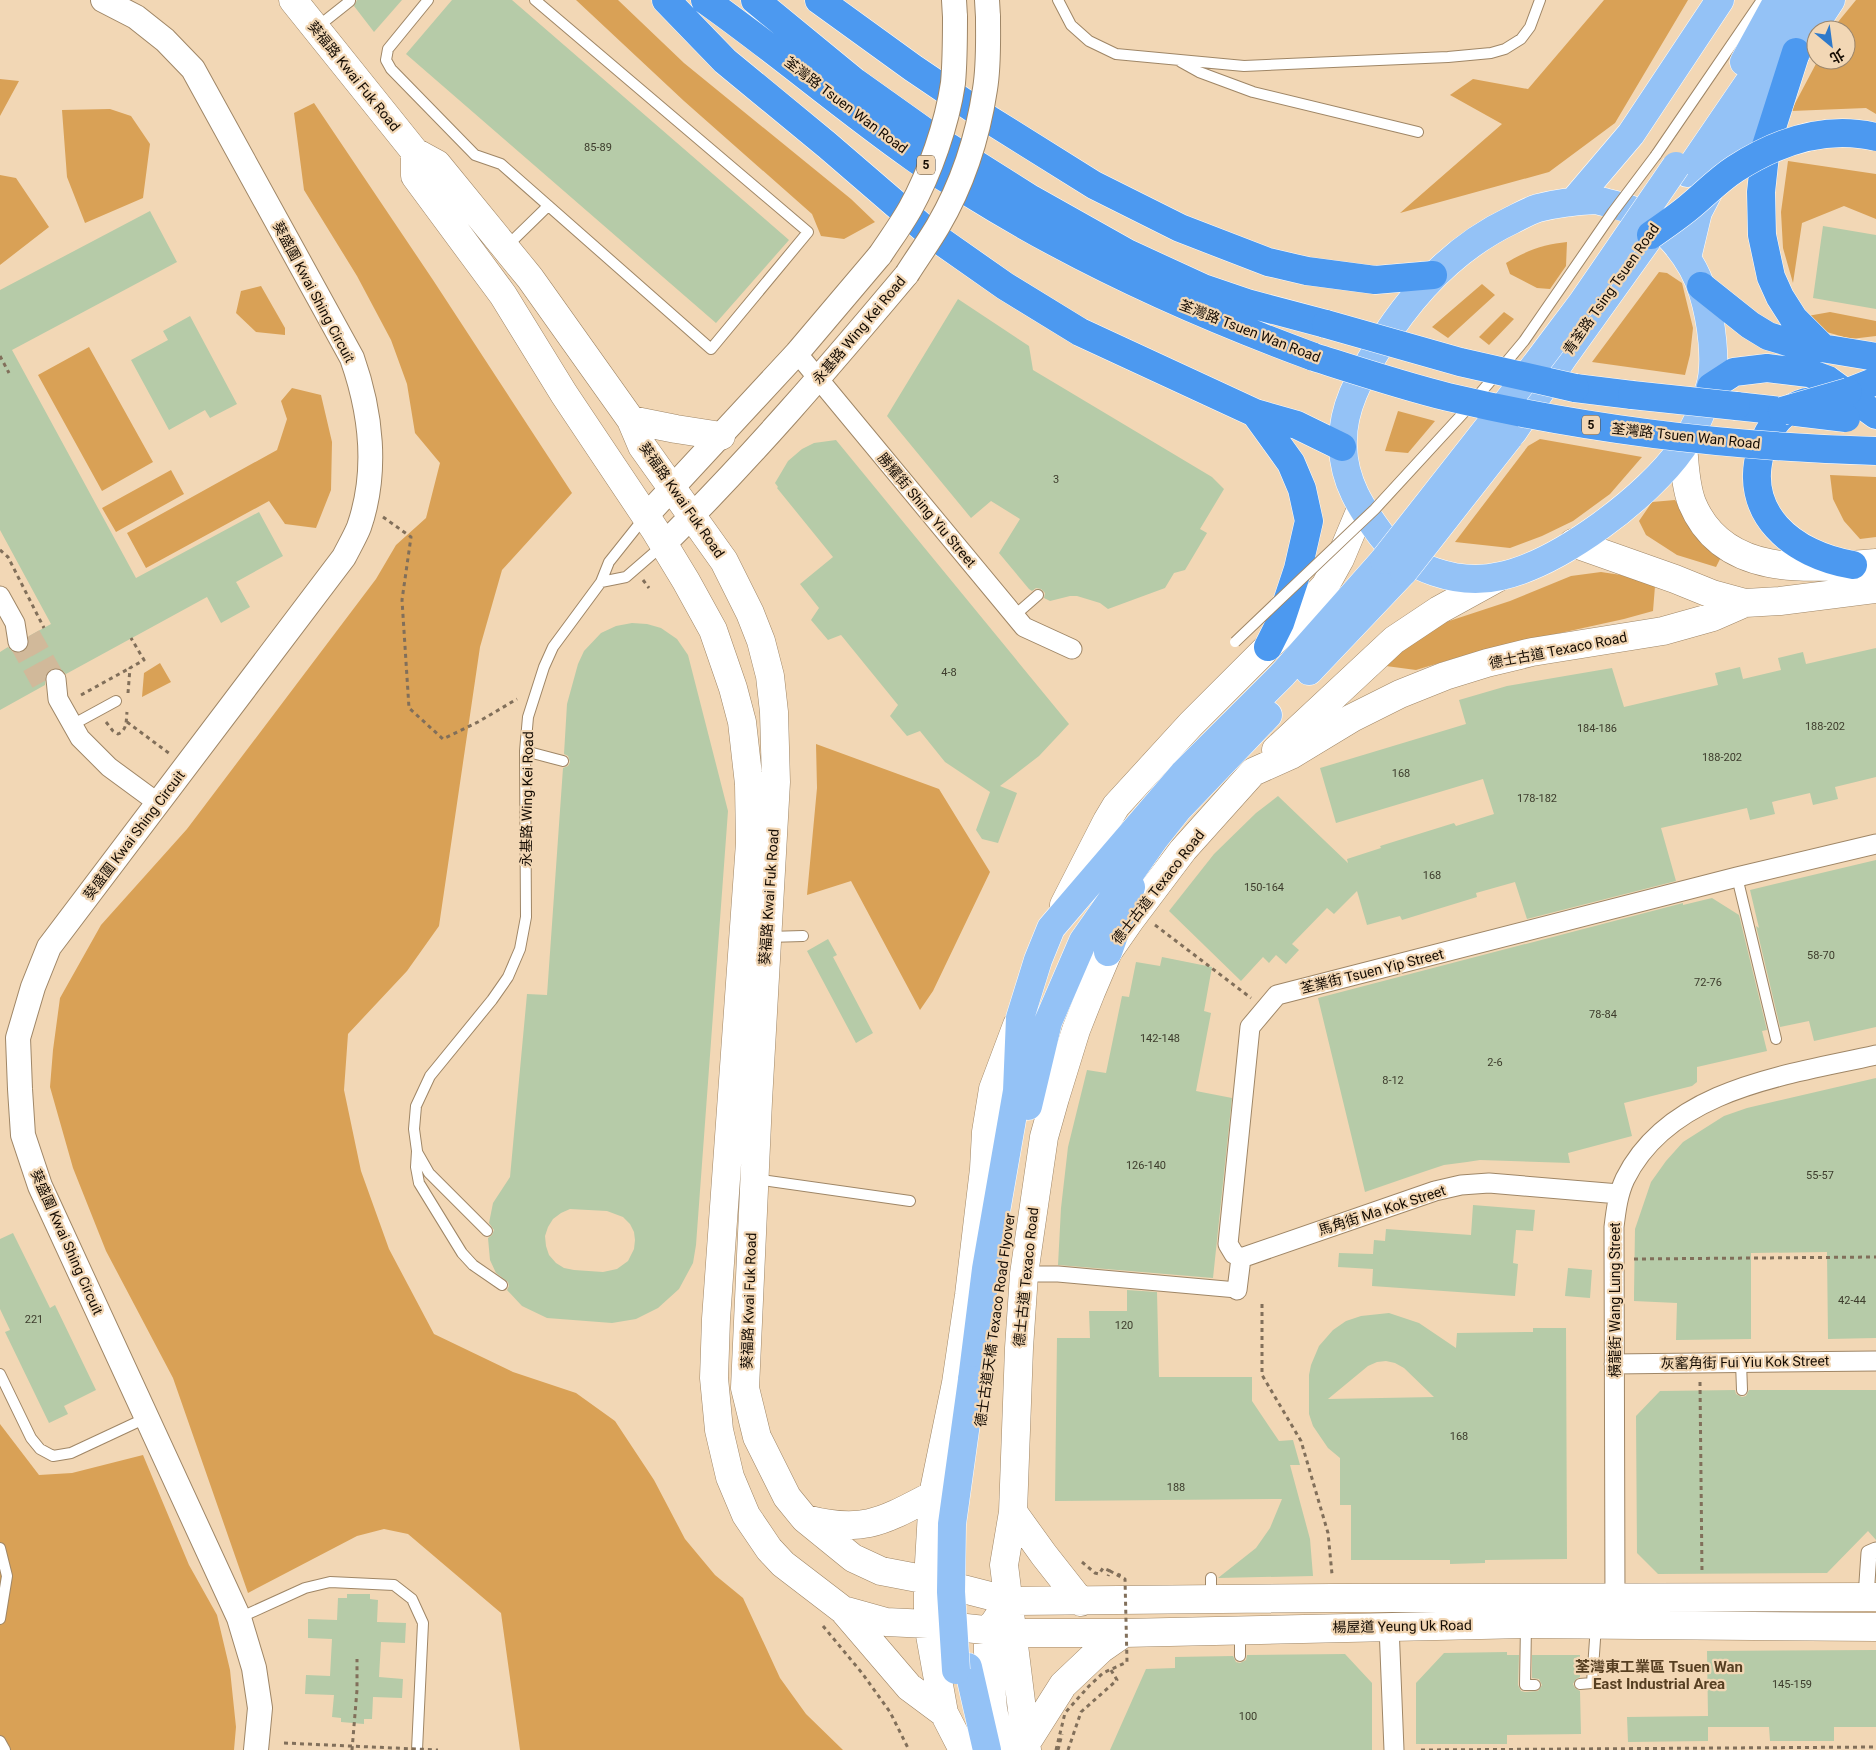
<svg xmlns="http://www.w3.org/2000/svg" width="1876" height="1750" viewBox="0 0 1876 1750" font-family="Roboto,'Noto Sans TC',sans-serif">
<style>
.green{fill:#d9a156}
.building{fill:#b6cba8;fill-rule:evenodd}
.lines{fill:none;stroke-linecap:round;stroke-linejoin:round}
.minor-tunnel{stroke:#d1b99a;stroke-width:19;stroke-dasharray:19 9;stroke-linecap:butt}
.service-casing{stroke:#9f8666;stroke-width:12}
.pedestrian-casing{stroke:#9f8666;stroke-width:17}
.minor-casing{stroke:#9f8666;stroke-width:21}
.tertiary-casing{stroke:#9f8666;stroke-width:26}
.secondary-casing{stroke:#9f8666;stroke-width:29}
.primary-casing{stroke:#fff;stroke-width:29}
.motorway-casing{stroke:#fff;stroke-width:29}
.path{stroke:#816f5a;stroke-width:3;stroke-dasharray:4 4;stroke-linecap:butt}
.service{stroke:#fff;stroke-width:10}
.pedestrian{stroke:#fff;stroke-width:15}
.minor{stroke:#fff;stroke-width:19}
.tertiary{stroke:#fff;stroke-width:24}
.secondary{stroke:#fff;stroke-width:28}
.primary{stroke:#94c2f6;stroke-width:28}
.motorway{stroke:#4c99f0;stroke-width:28}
.service-bridge-casing{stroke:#9f8666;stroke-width:12;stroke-linecap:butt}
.tertiary-bridge-casing{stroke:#9f8666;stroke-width:26;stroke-linecap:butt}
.primary-bridge-casing{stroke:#fff;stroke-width:29;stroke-linecap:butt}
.motorway-bridge-casing{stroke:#fff;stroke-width:29;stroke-linecap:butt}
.path-bridge{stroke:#816f5a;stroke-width:3;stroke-dasharray:4 4;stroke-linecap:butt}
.service-bridge{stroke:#fff;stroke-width:10}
.tertiary-bridge{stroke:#fff;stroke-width:24}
.primary-bridge{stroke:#94c2f6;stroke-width:28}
.motorway-bridge{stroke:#4c99f0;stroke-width:28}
.labels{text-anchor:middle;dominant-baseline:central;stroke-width:4.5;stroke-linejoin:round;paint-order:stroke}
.number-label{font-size:11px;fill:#3d3c2c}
.shield{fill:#f2d7b5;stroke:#574938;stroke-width:1}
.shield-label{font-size:12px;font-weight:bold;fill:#150c03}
.street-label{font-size:14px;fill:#150c03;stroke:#f2d7b5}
.neighbourhood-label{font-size:15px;font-weight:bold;fill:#563f22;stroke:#f2d7b5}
</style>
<rect width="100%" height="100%" fill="#f2d7b5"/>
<!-- green -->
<path class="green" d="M576 0H618L684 63 851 199 875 222 844 239 821 236 812 214 684 101Z
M1604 0H1688L1615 123 1549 172 1400 213 1502 124 1450 95 1473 79 1528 89Z
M1856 0H1876V114L1866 108 1791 111 1818 60H1846V30H1834L1838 22Z
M0 79 19 81 0 116Z
M314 103 433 280 572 493 502 570 480 647 439 926 407 971 348 1034 344 1090 361 1171 389 1249 434 1334 513 1372 576 1393 615 1421 654 1480 685 1539 715 1575 743 1598 780 1678 806 1714 843 1750H520L501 1613 408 1534 384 1529 357 1536 248 1593 173 1378 106 1251 73 1168 50 1087 53 1050 60 998 101 925 187 829 376 579 396 545 426 518 440 463 415 433 407 384 391 340 357 276 304 190 294 113Z
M110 109 131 116 150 144 143 198 85 223 67 177 62 110Z
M1788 161 1876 174V219L1844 206 1802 223 1793 283 1783 248 1781 212Z
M0 175 16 178 49 227 0 265Z
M1567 242 1566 266 1550 289 1537 288 1510 274 1506 263C1525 251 1545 244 1567 242Z
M1659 272 1667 273 1682 283 1693 328 1690 355 1685 375 1592 362Z
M1482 284 1495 295 1448 338 1432 327Z
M261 286 285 328V335L256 332 236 313 241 291Z
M1504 312 1514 319 1489 345 1479 337Z
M1830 312 1876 321V336L1851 339 1823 331 1802 317Z
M89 347 153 462 102 491 38 375Z
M292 388 321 395 332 442 331 490 316 528 285 524 269 501 146 568 127 533 277 450 287 419 281 401Z
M1398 411 1435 421 1408 453 1385 451Z
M1540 439 1642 457 1610 494 1573 521 1542 536 1510 548 1455 542 1528 446Z
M171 470 184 494 116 532 102 508Z
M1830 475 1876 477V537L1860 539 1844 521 1833 499Z
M1675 500 1696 530 1723 553 1716 567 1677 555 1646 535 1639 521 1652 502Z
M1601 572 1621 575 1655 586 1653 611 1624 619 1479 651 1416 670 1386 666 1404 643 1437 625 1510 601 1571 576Z
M160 663 171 682 142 697 144 673Z
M816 744 939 789 990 872 933 991 920 1010 851 881 807 895 817 788Z
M0 1424 39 1475 72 1473 143 1455 189 1565 217 1615 230 1670 236 1727 234 1750H0Z"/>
<!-- building -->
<path class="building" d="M357 0H402L374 32 354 6Z
M452 0H512L789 240 716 323 406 54Z
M150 211 177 262 12 350 136 578 259 512 283 556 236 582 250 607 221 623 207 597 66 674 60 669 50 670 46 675 45 685 0 710V652L8 647 14 653 25 651 29 646V636L51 624 0 530V290Z
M1823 226 1876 235V309L1813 298Z
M958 299 1029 346 1033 370 1212 477 1224 489 1200 529 1207 533 1185 570 1174 573 1165 588 1108 609 1100 603 1077 596H1070L1050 601 1044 598 1045 593 1041 589 1036 588 1032 591 1029 589 999 553 1020 519 991 501 971 518 887 416Z
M190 316 237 404 210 418 205 410 169 430 131 360 168 340 163 331Z
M836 440 1069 724 1039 756 1000 786 1017 793 998 843 982 839 976 830 990 792 945 762 920 731 907 736 890 716 898 705 841 635 828 640 811 620 819 608 800 584 833 557 777 488 778 487 775 483 788 461 802 449 814 443Z
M632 623 647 624 661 628 677 639 688 655 728 811 696 1245 693 1263 679 1289 658 1308 636 1319 612 1323 547 1318 522 1306 507 1290 509 1286 508 1282 496 1273 490 1260 488 1238 492 1235 494 1230 489 1223 493 1203 510 1177 527 994 547 995 563 768 568 766 570 762 568 756 564 754 567 704 578 664 584 651 601 633 616 626ZM570 1209 607 1211 623 1217 630 1224 634 1232 635 1240 634 1249 628 1261 617 1269 603 1272 574 1270 564 1268 556 1263 549 1255 546 1246 545 1236 548 1227 553 1219 561 1213Z
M1876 648V777L1835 787 1838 799 1813 805 1810 793 1772 802 1775 814 1750 820 1747 808 1661 828 1676 881 1527 919 1515 882 1476 893 1477 897 1402 920 1400 916 1367 925 1357 891 1334 914 1327 908 1292 944 1299 950 1286 964 1276 955 1269 963 1263 957 1241 981 1169 911 1214 854 1256 813 1278 796 1348 863 1347 859 1381 848 1380 846 1454 823 1456 826 1494 814 1483 779 1336 823 1320 768 1466 724 1459 700 1507 686 1612 668 1624 707 1718 685 1715 673 1740 667 1743 679 1781 670 1778 658 1803 652 1806 664Z
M1876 860V1027L1814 1041 1809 1021 1780 1027 1756 926 1759 928 1750 890Z
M1712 898 1739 915 1767 1030 1762 1031 1767 1051 1697 1067V1082L1692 1086 1624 1103 1632 1136 1568 1153 1570 1163 1480 1160 1467 1162 1444 1165 1423 1172 1365 1192 1318 998 1683 903V905Z
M828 939 837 955 833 957 873 1033 856 1043 807 951Z
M1162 957 1212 967 1204 1011 1211 1013 1196 1091 1232 1098 1213 1278 1058 1265 1061 1208 1068 1147 1087 1070 1106 1073 1122 996 1129 997 1136 962 1160 966Z
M1876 1078V1338L1828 1339 1827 1252 1751 1253V1339L1676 1340 1677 1303 1634 1301V1294L1635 1229 1651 1182 1666 1161 1683 1142 1724 1116 1747 1108Z
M1473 1205 1535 1210 1533 1231 1516 1230 1513 1263 1518 1264 1515 1296 1372 1286 1373 1269 1338 1267 1339 1253 1373 1254 1374 1240 1385 1241 1386 1229 1471 1235Z
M13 1233 50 1308 55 1305 96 1390 64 1406 68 1414 49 1423 5 1332 10 1330 0 1309V1239Z
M1568 1268 1592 1270 1590 1298 1565 1296Z
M1127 1290 1157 1292 1159 1377H1252V1401L1279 1441 1293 1440 1300 1465H1290L1310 1539 1313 1576 1218 1578 1256 1548 1270 1528 1282 1499 1055 1501 1057 1338H1090L1089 1311H1127Z
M1389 1313 1419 1323 1456 1348 1457 1333 1533 1332V1328H1566L1567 1559 1485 1560V1563L1450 1564V1560H1351V1505H1340V1458L1328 1448 1313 1426 1309 1414V1375L1311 1365 1319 1346 1333 1330 1346 1321 1361 1316ZM1386 1361 1395 1363 1404 1368 1434 1397 1328 1399 1368 1366 1377 1362Z
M1735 1390 1736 1394 1742 1397 1746 1396 1749 1390H1876V1540L1868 1531 1827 1573 1658 1574 1637 1553 1636 1416 1660 1391Z
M347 1594H370V1599L378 1600 377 1622 406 1623 405 1643 381 1642 379 1677 403 1679 402 1698 373 1697 372 1719H364V1724L341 1722V1718L332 1717 334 1695 305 1694 306 1675 330 1676 332 1639 308 1638V1619L337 1620 338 1598H347Z
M1876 1650V1727H1834V1741H1770L1769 1727H1708V1741L1628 1742 1627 1717 1708 1716 1707 1651Z
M1507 1652V1655H1519L1518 1685 1521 1691 1525 1692 1538 1691 1542 1685 1539 1679 1532 1678V1655H1580V1677L1576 1679 1573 1684 1575 1688 1580 1691 1581 1734 1507 1735V1744H1416V1683L1444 1653Z
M1345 1654 1372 1683V1750H1110L1146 1669 1175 1668V1657L1233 1656 1236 1662 1240 1663 1246 1660 1247 1655Z"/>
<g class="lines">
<!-- minor-tunnel -->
<path class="minor-tunnel" d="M31 635 56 679
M18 642 43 687"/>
<defs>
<path id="service" d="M428 0 388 49 386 60 391 69 475 155 501 164 711 349 808 232 535 0
M1058 0 1071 25 1089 41 1116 54 1244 66 1448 57 1491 53 1505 49 1521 39 1530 27 1540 0
M316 28 350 1
M1181 62 1199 72 1253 92 1418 132
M1656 155 1762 0
M506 247 548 206
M601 582 626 577 663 545
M1014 616 1038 595
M72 725 116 701
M525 751 563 761
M1737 877 1776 1039
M768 937 803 936
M417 1152 429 1173 487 1231
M755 1179 910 1201
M502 1285 473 1265 462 1253 419 1183 416 1167 417 1151 414 1129 416 1106 430 1076 492 1000 508 977 520 949 526 917 525 751 528 717 544 667 553 647 601 582 609 562 644 518
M1741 1362 1742 1390
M0 1374 31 1438 40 1449 53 1456 71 1453 146 1418
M0 1548 7 1576 0 1619
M1211 1578V1598
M239 1618 305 1588 330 1582 394 1585 412 1599 423 1623 417 1750
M1526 1625 1525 1685H1535
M1240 1656V1630
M1580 1684 1592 1683 1596 1625
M0 1741 5 1750"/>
<path id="pedestrian" d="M1024 1274H1058L1237 1290
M1866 1597 1869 1553 1876 1550"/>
<path id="minor" d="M797 353 1024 627 1072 649
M0 596 15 623 18 642
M56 679 58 699 80 738 109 767 158 803
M1241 1258 1234 1254 1228 1244 1250 1027 1277 995 1737 877 1876 844
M1237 1290 1241 1258 1435 1191 1461 1185 1489 1183 1619 1194
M1614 1364 1876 1361
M1615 1608 1614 1227C1616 1210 1618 1194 1625 1179 1670 1088 1788 1075 1876 1055
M1389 1626 1394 1750"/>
<path id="tertiary" d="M103 0 136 17 165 40 193 69 352 358C371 412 378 472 359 527 355 537 349 547 344 557L49 947 33 987 18 1038 20 1089 23 1135 40 1186 239 1618 254 1668 260 1708 256 1750
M954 0 955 17
M987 0 988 17
M646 516 797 353 880 255
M664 544C750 459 829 367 907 274"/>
<path id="secondary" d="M293 0 415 152 437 164 530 278 631 420 642 446 724 561 750 613 761 641 770 676 774 712 776 782 758 1101 745 1388 757 1437 787 1497 805 1519 853 1558 881 1571 928 1580 1010 1601 1333 1598 1876 1597
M415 152V176L503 295 564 394 655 530 686 581 713 630 733 688 742 722 749 784 750 843 716 1319 714 1378 719 1430 730 1477 746 1515 769 1549 783 1564 843 1610 886 1622 928 1624 1013 1633H1124L1526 1624 1876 1627
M631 420 676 429 721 436
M1683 446C1685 465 1685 485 1692 503 1723 578 1809 569 1876 563
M1573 543 1675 579 1712 594 1745 603
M1276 750 1394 640 1439 610 1499 577
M1064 905 1107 821 1116 806 1191 724 1288 627 1325 586 1340 559 1361 509
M1013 1512 1044 1555 1081 1602
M806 1519C864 1534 883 1521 933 1495
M843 1610 909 1687 944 1713
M999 1616 988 1632V1652L993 1709 1001 1750
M1025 1745 1063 1685 1101 1649 1124 1633
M963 1750 944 1713 928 1624V1580L933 1495 956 1383 969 1295 984 1169 986 1132 993 1089 1017 1025
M1027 1750 1004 1565 1013 1512 1019 1348 1024 1274 1044 1137 1055 1098 1076 1030 1091 992 1108 952 1131 919 1183 850 1253 772 1291 755 1352 718 1400 694 1445 676 1487 663 1532 652 1663 631 1713 617 1745 603 1780 601 1876 589"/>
<path id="primary" d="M1744 62 1778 0
M1687 173 1805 0
M1596 200C1607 203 1618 205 1629 209 1663 221 1693 259 1703 293 1711 319 1718 364 1709 390 1703 409 1694 431 1682 448 1648 497 1560 563 1501 576 1459 586 1407 569 1381 535 1361 508 1344 482 1343 447 1341 409 1360 376 1380 345 1413 292 1455 247 1512 220 1520 216 1529 211 1538 208 1557 203 1576 201 1596 200Z
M1574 201 1631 134 1720 0
M1687 258 1698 212 1723 164 1831 0
M1513 432 1565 355 1651 235
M1309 671 1404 571
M1108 952 1131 887
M1028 1106 1048 1022 1083 941 1155 838 1178 809 1268 715
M972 1380 986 1269 1017 1091 1020 1018 1038 960 1051 928 1183 774 1283 674 1384 560
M968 1667 987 1750"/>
<path id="motorway" d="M666 0 725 61 827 145 928 232 1005 286 1080 332 1255 413 1297 425 1342 447
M705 0C776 50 842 107 913 157 931 170 951 181 970 193 1079 261 1194 313 1314 357
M755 0 855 82 928 134 1031 199 1127 253 1203 288 1247 303 1326 324
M819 0 913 68 990 120 1094 185 1180 228 1268 262 1307 271 1375 280 1433 275
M1796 52 1766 146 1761 192 1762 235 1771 277 1780 297 1794 319 1822 347
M1701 286 1750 325 1768 336 1791 343 1876 357
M1711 387 1734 372 1767 368 1809 373 1828 380 1876 415
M1575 388 1632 395
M1848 392 1876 381
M1806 402C1785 408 1769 426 1762 447 1740 513 1793 555 1853 565
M1736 406 1782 411
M1255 413 1291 463 1302 489 1309 521 1298 569 1280 623 1268 647"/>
</defs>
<!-- service casing -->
<use href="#service" class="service-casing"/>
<!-- pedestrian casing -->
<use href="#pedestrian" class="pedestrian-casing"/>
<!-- minor casing -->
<use href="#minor" class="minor-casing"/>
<!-- tertiary casing -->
<use href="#tertiary" class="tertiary-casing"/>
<!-- secondary casing -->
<use href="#secondary" class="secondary-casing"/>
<!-- primary casing -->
<use href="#primary" class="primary-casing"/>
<!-- motorway casing -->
<use href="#motorway" class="motorway-casing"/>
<!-- path -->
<path class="path" d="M0 356 9 373
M383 517 411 537 402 600 409 708 443 739 478 722 517 699
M0 550 8 557 44 628
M643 580 649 588
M128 693 130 668 144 660 131 638
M81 695 130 668
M106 722 113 731 118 734C127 730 126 722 127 712
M127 722 170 754
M1155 925 1251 998
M1634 1259 1876 1257
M1262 1304V1375L1301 1441 1328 1533 1332 1574
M1700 1382 1702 1573
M1082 1562 1095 1573 1099 1574 1103 1568 1110 1571 1108 1576
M1118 1577 1121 1571
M823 1626 862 1673 890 1712 909 1750
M352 1750 357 1690V1659
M1058 1750 1062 1734
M1068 1750 1081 1712 1117 1680 1111 1670
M1421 1750 1876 1747"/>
<!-- service -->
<use href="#service" class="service"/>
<!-- pedestrian -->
<use href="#pedestrian" class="pedestrian"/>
<!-- minor -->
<use href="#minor" class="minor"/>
<!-- tertiary -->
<use href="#tertiary" class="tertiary"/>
<!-- secondary -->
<use href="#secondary" class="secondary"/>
<!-- primary -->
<use href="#primary" class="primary"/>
<!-- motorway -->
<use href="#motorway" class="motorway"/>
<defs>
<path id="service-bridge" d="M1235 642 1375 509 1467 409 1524 341 1613 212 1656 155"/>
<path id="tertiary-bridge" d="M880 255C890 240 901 225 910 209 930 173 947 124 953 83 955 61 955 39 955 17
M907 274C917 258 928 243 938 226 962 185 978 136 985 89 989 65 988 41 988 17"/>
<path id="primary-bridge" d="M1384 560 1490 425 1582 303 1676 166
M1404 571 1509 437
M956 1670 951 1592 952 1524 972 1380"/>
<path id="motorway-bridge" d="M1651 235C1664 226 1677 217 1688 208 1704 195 1718 180 1735 169 1777 142 1826 125 1876 137
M1326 324 1460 362 1575 388
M1314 357C1358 371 1403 386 1448 397 1588 430 1733 447 1876 451
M1632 395 1736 406
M1782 411 1848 392
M1796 412 1846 418"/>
</defs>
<!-- service-bridge casing -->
<use href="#service-bridge" class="service-bridge-casing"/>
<!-- tertiary-bridge casing -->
<use href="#tertiary-bridge" class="tertiary-bridge-casing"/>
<!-- primary-bridge casing -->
<use href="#primary-bridge" class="primary-bridge-casing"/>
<!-- motorway-bridge casing -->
<use href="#motorway-bridge" class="motorway-bridge-casing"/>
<!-- path-bridge -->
<path class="path-bridge" d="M284 1743 438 1750
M1056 1750 1065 1713 1089 1686 1103 1673 1127 1662 1125 1579 1110 1571"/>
<!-- service-bridge -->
<use href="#service-bridge" class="service-bridge"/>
<!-- tertiary-bridge -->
<use href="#tertiary-bridge" class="tertiary-bridge"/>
<!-- primary-bridge -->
<use href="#primary-bridge" class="primary-bridge"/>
<!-- motorway-bridge -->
<use href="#motorway-bridge" class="motorway-bridge"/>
</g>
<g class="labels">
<!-- number labels -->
<g class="number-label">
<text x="598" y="147">85-89</text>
<text x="1056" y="479">3</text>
<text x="949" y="672">4-8</text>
<text x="1825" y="726">188-202</text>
<text x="1597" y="728">184-186</text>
<text x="1722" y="757">188-202</text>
<text x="1401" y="773">168</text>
<text x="1537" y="798">178-182</text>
<text x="1432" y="875">168</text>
<text x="1264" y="887">150-164</text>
<text x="1821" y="955">58-70</text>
<text x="1708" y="982">72-76</text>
<text x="1603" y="1014">78-84</text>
<text x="1160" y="1038">142-148</text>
<text x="1495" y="1062">2-6</text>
<text x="1393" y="1080">8-12</text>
<text x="1146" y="1165">126-140</text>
<text x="1820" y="1175">55-57</text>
<text x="1852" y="1300">42-44</text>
<text x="34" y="1319">221</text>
<text x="1124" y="1325">120</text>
<text x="1459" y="1436">168</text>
<text x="1176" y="1487">188</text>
<text x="1792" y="1684">145-159</text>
<text x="1248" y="1716">100</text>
</g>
<!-- shield labels -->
<g class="shield">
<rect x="917" y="155.5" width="18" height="19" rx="4"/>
<rect x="1582" y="415.5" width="18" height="19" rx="4"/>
</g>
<g class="shield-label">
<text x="926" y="165">5</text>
<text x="1591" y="425">5</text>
</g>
<!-- street labels -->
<g class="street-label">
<text transform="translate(354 76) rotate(51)">葵福路 Kwai Fuk Road</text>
<text transform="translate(846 105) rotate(37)">荃灣路 Tsuen Wan Road</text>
<text transform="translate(1611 289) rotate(-55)">青荃路 Tsing Tsuen Road</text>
<text transform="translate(314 292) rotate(62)">葵盛圍 Kwai Shing Circuit</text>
<text transform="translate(859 330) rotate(-50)">永基路 Wing Kei Road</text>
<text transform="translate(1250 331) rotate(21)">荃灣路 Tsuen Wan Road</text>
<text transform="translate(1686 436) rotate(6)">荃灣路 Tsuen Wan Road</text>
<text transform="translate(682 500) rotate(55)">葵福路 Kwai Fuk Road</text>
<text transform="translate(927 510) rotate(50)">勝耀街 Shing Yiu Street</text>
<text transform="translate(1558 650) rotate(-11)">德士古道 Texaco Road</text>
<text transform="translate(527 799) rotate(-89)">永基路 Wing Kei Road</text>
<text transform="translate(134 835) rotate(-53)">葵盛圍 Kwai Shing Circuit</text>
<text transform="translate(1158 887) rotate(-52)">德士古道 Texaco Road</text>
<text transform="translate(769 897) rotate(-86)">葵福路 Kwai Fuk Road</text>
<text transform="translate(1372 971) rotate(-14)">荃業街 Tsuen Yip Street</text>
<text transform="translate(1382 1210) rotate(-18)">馬角街 Ma Kok Street</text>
<text transform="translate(67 1242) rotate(66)">葵盛圍 Kwai Shing Circuit</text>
<text transform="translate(1026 1277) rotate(-84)">德士古道 Texaco Road</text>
<text transform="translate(1615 1300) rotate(-90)">橫龍街 Wang Lung Street</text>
<text transform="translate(749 1301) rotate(-88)">葵福路 Kwai Fuk Road</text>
<text transform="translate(995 1320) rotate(-82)">德士古道天橋 Texaco Road Flyover</text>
<text transform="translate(1745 1362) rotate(-1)">灰窰角街 Fui Yiu Kok Street</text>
<text transform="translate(1402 1626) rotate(-1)">楊屋道 Yeung Uk Road</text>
</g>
<!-- neighbourhood labels -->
<g class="neighbourhood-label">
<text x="1659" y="1667">荃灣東工業區 Tsuen Wan<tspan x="1659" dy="17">East Industrial Area</tspan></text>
</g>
</g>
<!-- north arrow -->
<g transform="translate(1831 45) rotate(151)"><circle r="24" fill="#f2d7b5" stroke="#9a866e"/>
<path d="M0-4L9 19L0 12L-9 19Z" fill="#2e79ca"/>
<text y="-8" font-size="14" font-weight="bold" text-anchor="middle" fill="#150c03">北</text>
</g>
</svg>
